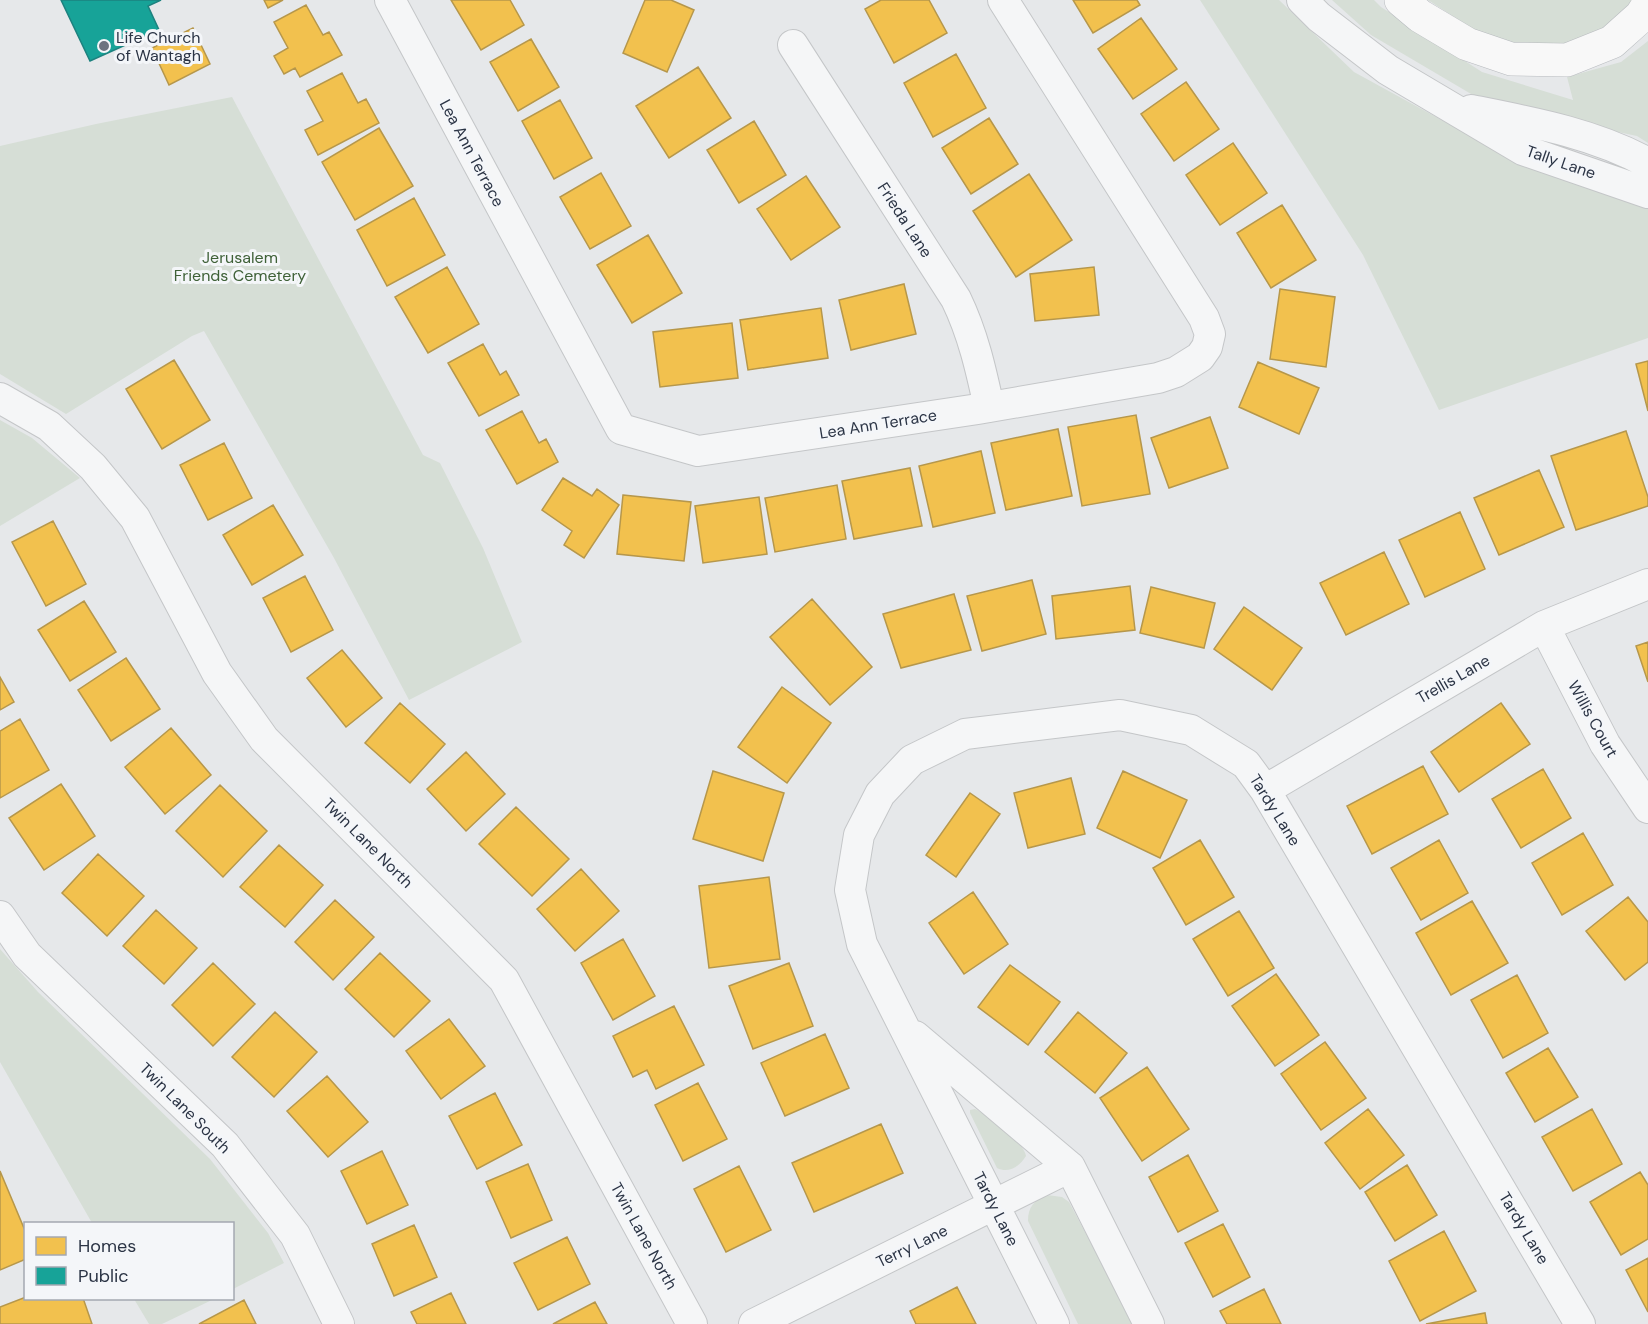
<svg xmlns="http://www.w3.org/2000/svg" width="1648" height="1324" viewBox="0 0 1648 1324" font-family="'DM Sans',sans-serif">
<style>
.green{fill:#d6ded6}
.homes{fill:#f2c14e;stroke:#b6974b;stroke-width:1.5}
.public{fill:#17a398;stroke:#1d827f;stroke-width:1.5}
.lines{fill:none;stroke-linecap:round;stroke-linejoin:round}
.minor-casing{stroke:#c4c6c8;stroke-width:32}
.motorway-casing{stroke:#b8bbbf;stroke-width:34}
.minor{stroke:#f5f6f7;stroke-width:30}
.motorway{stroke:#f8f8f8;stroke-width:33}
.poi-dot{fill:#6c737f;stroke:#f4f6f9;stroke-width:2}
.labels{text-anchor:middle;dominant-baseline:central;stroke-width:6;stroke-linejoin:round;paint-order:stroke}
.poi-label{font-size:16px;fill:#2b3445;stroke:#f4f6f9;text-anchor:start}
.street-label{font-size:16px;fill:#2b3445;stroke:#f4f6f9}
.park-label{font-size:16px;fill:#3f6138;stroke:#f4f6f9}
</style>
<rect width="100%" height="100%" fill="#e6e8ea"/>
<!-- green -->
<path class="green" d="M1200 0H1279L1354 72 1447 123 1648 208V338L1439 410 1363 255Z
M1332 0H1374L1381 7 1482 72 1573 100 1567 77 1621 62 1648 41V143L1637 136 1565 121 1483 101 1371 35Z
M1428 0H1632L1611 26 1548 50 1496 44Z
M232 97 423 455 440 463 483 548 522 642 409 700 334 558 204 331 192 336 66 414 0 374V146L96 124Z
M0 420 32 438 80 478 0 526Z
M0 949 38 992 210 1159 268 1233 284 1263 233 1289 232 1224 92 1223 0 1062Z
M975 1109C989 1116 1023 1140 1026 1156 1020 1166 1009 1174 997 1168L970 1113V1110Z
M1047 1195 1062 1197 1069 1202 1134 1324H1078L1028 1221C1028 1207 1034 1200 1047 1195Z
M134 1299H214L162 1324H149Z"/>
<!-- homes -->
<path class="homes" d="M264 0H283L268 8Z
M451 0H510L524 25 481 50Z
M645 0H671L694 10 667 72 623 53Z
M881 0H929L947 33 894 63 865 9Z
M1073 0H1137L1140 5 1093 33Z
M306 5 323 35 329 32 342 55 300 77 295 68 284 74 274 56 288 48 274 22Z
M1141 18 1177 69 1133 99 1098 49Z
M193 28 210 64 169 85 152 48Z
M531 39 559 87 518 111 490 62Z
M956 54 986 108 933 137 904 83Z
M698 67 731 118 669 158 636 106Z
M342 73 358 103 366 99 379 123 318 155 305 130 323 121 307 91Z
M1186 82 1219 129 1174 161 1141 114Z
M560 100 592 158 554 179 522 121Z
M989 118 1018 164 971 194 942 148Z
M754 121 786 175 739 203 707 150Z
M379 128 413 186 355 220 322 162Z
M1233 143 1267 193 1220 225 1186 175Z
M601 173 631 226 590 249 560 197Z
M1029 174 1072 240 1016 277 973 211Z
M806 176 840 227 791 260 757 209Z
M414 198 445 255 387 286 357 230Z
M1282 205 1316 260 1271 288 1237 233Z
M648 235 682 293 632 323 597 265Z
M447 267 479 324 428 353 395 297Z
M1094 267 1099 315 1035 321 1030 274Z
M904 284 916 334 851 350 839 300Z
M1280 289 1335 297 1326 367 1270 359Z
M821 308 828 358 748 370 740 320Z
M732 323 738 378 660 387 653 332Z
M483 344 500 375 506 371 519 395 479 416 448 363Z
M174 360 210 420 162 449 126 389Z
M1648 361V411L1636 364Z
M1258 362 1319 388 1299 434 1239 407Z
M522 411 539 443 546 439 558 462 517 484 486 430Z
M1136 415 1150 494 1082 506 1068 427Z
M1210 417 1228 468 1169 488 1151 438Z
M1058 429 1072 496 1006 510 991 443Z
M1626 431 1648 497V506L1576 530 1551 456Z
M224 443 252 498 208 520 180 465Z
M981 451 995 513 933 527 919 466Z
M910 468 922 526 854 539 842 481Z
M1539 470 1564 527 1499 555 1474 498Z
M563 478 592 496 597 489 619 505 584 558 564 545 572 531 542 510Z
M837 485 846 539 775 552 765 498Z
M623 495 691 502 684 561 617 554Z
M759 497 767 554 703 563 695 506Z
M273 505 303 555 252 585 223 535Z
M1460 512 1485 569 1425 597 1399 540Z
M53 521 86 584 46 606 12 542Z
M1384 552 1409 604 1346 635 1320 583Z
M305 576 333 630 291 652 263 598Z
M1032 580 1046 634 982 651 967 596Z
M1130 586 1135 630 1056 639 1052 596Z
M1151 587 1215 603 1204 648 1140 633Z
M954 594 971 650 901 668 883 614Z
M812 599 872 667 830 705 770 637Z
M84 601 116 652 70 681 38 630Z
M1244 607 1302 648 1272 690 1214 649Z
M1648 642V682L1636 646Z
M342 650 382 698 346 727 307 678Z
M126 658 160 709 111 741 78 690Z
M0 677 14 702 0 710Z
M782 687 831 723 787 783 738 747Z
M400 703 445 744 410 783 365 743Z
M1501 703 1530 744 1459 792 1431 752Z
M20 719 49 770 0 798V731Z
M171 728 211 775 165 814 125 767Z
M466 752 505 794 466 831 427 789Z
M1423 766 1448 814 1372 854 1347 806Z
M1543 769 1571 818 1521 848 1492 799Z
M713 771 784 793 763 861 693 839Z
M1123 771 1187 800 1160 858 1097 828Z
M1071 778 1085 834 1028 848 1014 793Z
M61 784 95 836 44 870 9 818Z
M220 785 267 831 223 877 176 831Z
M970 793 1000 814 956 877 926 855Z
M516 807 569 859 532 896 479 844Z
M1583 833 1613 885 1562 915 1532 863Z
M1200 840 1234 897 1186 925 1153 868Z
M1439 840 1468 893 1421 920 1391 868Z
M279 845 323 885 285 927 240 887Z
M98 854 144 896 107 936 62 893Z
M581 869 619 911 575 951 537 909Z
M769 877 780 959 709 968 699 886Z
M973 892 1008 944 964 974 929 923Z
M1628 897 1648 922V962L1625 980 1586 931Z
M335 900 374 937 333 980 295 942Z
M1472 901 1508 963 1451 995 1416 933Z
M156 910 197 948 164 984 123 946Z
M1239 911 1274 968 1228 996 1193 939Z
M623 939 655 996 613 1020 581 963Z
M380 953 430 1001 394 1037 345 989Z
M213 963 255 1004 213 1046 172 1005Z
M789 963 813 1026 753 1049 729 986Z
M1010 965 1060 1002 1028 1045 978 1007Z
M1276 974 1319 1035 1275 1066 1232 1006Z
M1517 975 1548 1033 1503 1058 1471 1000Z
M674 1006 704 1065 656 1089 647 1070 633 1077 613 1036Z
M275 1012 317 1052 274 1097 232 1057Z
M1078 1012 1127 1053 1095 1093 1045 1052Z
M449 1019 485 1066 441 1099 406 1051Z
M825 1034 849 1088 785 1116 761 1063Z
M1325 1042 1366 1098 1321 1130 1281 1074Z
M1548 1048 1578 1097 1535 1122 1506 1073Z
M1147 1067 1189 1129 1142 1161 1100 1098Z
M327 1076 368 1122 328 1157 287 1111Z
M698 1083 727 1139 683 1161 655 1105Z
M495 1093 522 1145 477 1169 449 1116Z
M1368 1109 1404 1155 1360 1189 1325 1143Z
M1592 1109 1622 1164 1573 1191 1542 1137Z
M881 1124 903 1173 814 1212 792 1163Z
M382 1151 408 1205 367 1224 341 1171Z
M1188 1155 1218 1211 1178 1232 1149 1177Z
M528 1164 552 1220 511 1238 486 1182Z
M1407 1165 1437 1215 1395 1241 1365 1192Z
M739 1166 771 1230 726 1252 694 1189Z
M0 1171 26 1233V1259L0 1270Z
M1640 1172 1648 1185V1239L1621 1255 1590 1202Z
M1223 1224 1250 1277 1213 1297 1185 1243Z
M414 1225 437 1277 394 1296 372 1244Z
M1444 1231 1476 1291 1420 1321 1389 1261Z
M567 1237 590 1284 538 1310 514 1263Z
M1648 1258V1312L1626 1270Z
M957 1287 976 1324H916L910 1311Z
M1264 1289 1281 1324H1227L1220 1311Z
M451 1293 466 1324H417L411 1312Z
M26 1297 83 1298 92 1324H0V1307Z
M244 1300 256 1324H199Z
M595 1302 607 1324H553Z
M1485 1313 1487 1324H1426Z"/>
<!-- public -->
<path class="public" d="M61 0H161L148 6 159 30 90 61Z"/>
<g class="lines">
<defs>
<path id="minor" d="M390 0 621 429 698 451 978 409 1158 378 1176 372 1200 357 1207 347 1210 334 1204 318 1003 0
M1302 0 1319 17 1388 70 1523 150 1648 193
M793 45 956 299C973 334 981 370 989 407
M1471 110C1531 122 1593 133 1648 163
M0 398 49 426 93 467 135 518 217 673 264 739 504 980 692 1324
M1544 626 1605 744 1648 808
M1265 790 1544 626 1648 584
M0 916 27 955 225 1145 295 1235 339 1324
M915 1036 1070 1167 1149 1324
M754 1324 1070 1167
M1054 1324 862 944 850 890 859 835 880 794 912 760 965 734 1120 715 1191 730 1246 764 1265 790 1580 1324"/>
<path id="motorway" d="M1401 0 1420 16 1467 44 1511 59 1567 60 1612 42 1641 16 1648 5"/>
</defs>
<!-- minor casing -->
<use href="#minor" class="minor-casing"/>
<!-- motorway casing -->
<use href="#motorway" class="motorway-casing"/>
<!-- minor -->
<use href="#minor" class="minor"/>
<!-- motorway -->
<use href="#motorway" class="motorway"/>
</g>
<!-- markers -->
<circle class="poi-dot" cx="104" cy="46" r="6"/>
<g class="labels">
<!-- poi labels -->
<g class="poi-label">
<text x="116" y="37">Life Church<tspan x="116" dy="18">of Wantagh</tspan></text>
</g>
<!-- street labels -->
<g class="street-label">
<text transform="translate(472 153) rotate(62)">Lea Ann Terrace</text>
<text transform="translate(1561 162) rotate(19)">Tally Lane</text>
<text transform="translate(905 220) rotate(57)">Frieda Lane</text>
<text transform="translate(878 424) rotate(-9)">Lea Ann Terrace</text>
<text transform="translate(1453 679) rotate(-30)">Trellis Lane</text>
<text transform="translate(1593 719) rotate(61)">Willis Court</text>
<text transform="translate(1275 810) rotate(58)">Tardy Lane</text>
<text transform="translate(368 843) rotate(45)">Twin Lane North</text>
<text transform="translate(185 1108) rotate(45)">Twin Lane South</text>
<text transform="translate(996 1209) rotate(63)">Tardy Lane</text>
<text transform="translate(1524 1228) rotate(59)">Tardy Lane</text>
<text transform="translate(644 1236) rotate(61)">Twin Lane North</text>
<text transform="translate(912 1246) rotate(-26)">Terry Lane</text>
</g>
<!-- park labels -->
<g class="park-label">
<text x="240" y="257">Jerusalem<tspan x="240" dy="18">Friends Cemetery</tspan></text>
</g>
</g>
<!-- legend -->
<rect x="24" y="1222" width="210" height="78" fill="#f4f6f9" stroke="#a4a8b1" stroke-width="1.5"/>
<rect x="36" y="1237" width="30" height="18" fill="#f2c14e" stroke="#a4a8b1" stroke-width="1.5"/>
<text x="78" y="1252" font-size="18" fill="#2b3445">Homes</text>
<rect x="36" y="1267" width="30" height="18" fill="#17a398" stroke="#a4a8b1" stroke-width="1.5"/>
<text x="78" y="1282" font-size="18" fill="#2b3445">Public</text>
</svg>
